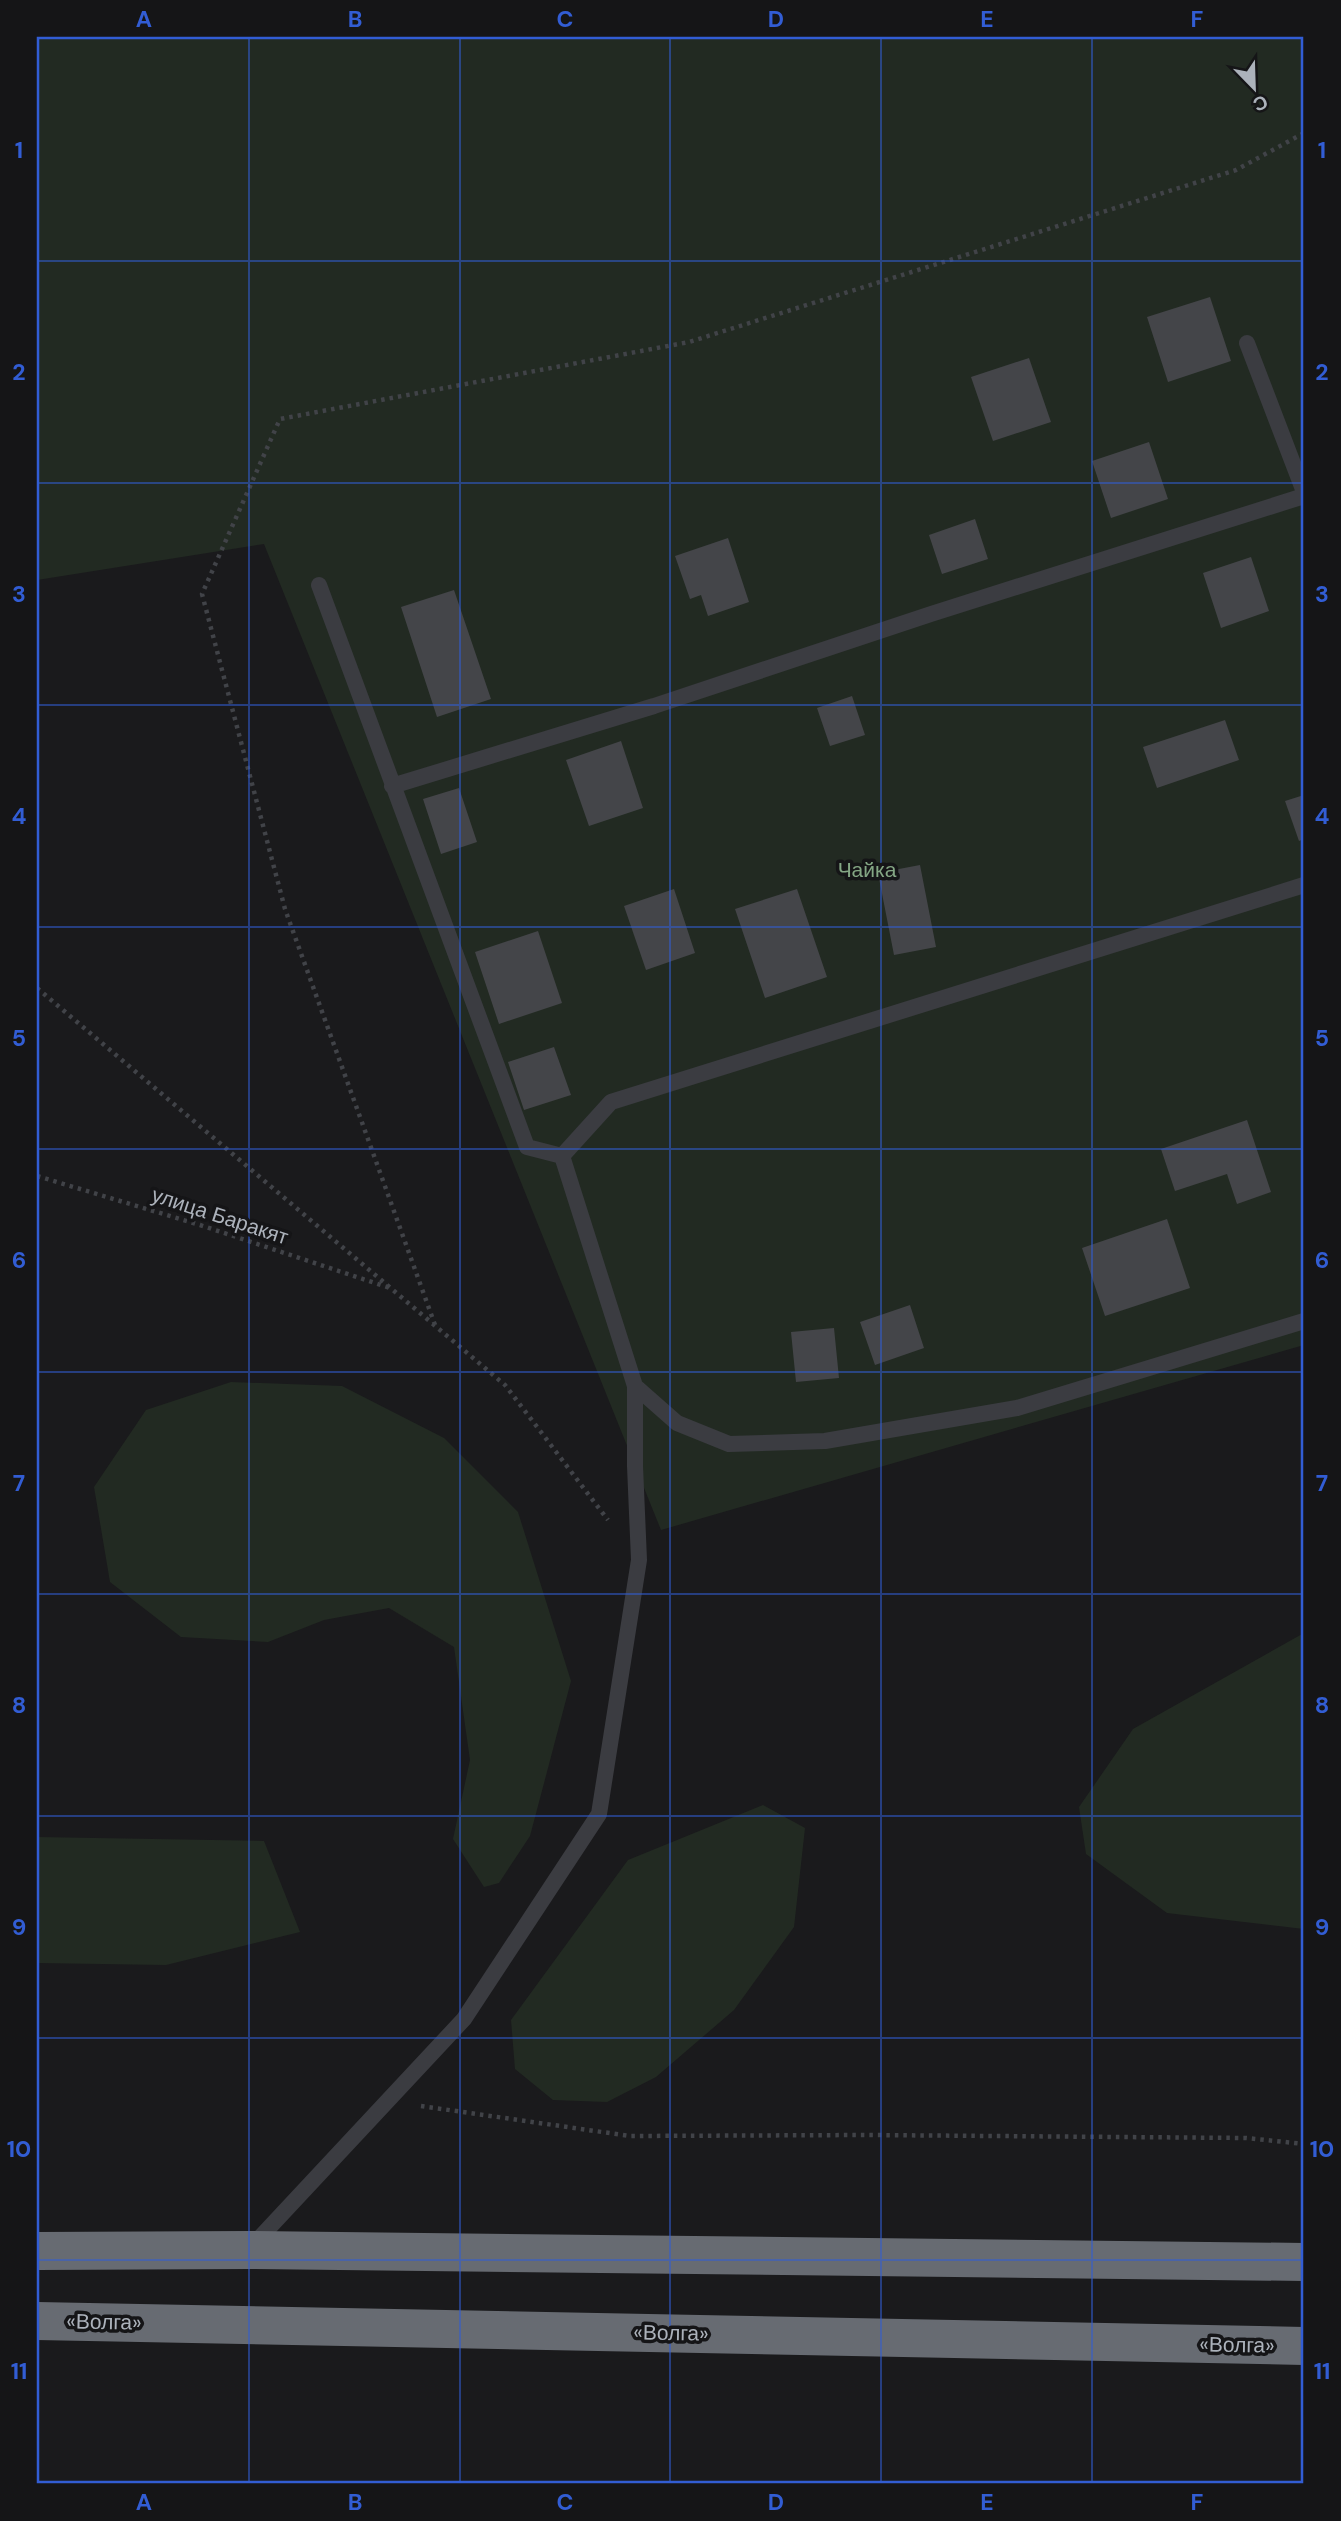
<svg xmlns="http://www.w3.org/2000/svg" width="1341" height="2521" viewBox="0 0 1341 2521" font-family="'DM Sans',sans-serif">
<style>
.green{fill:#222a22}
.building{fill:#444549}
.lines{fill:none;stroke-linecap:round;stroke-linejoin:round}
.path{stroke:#414348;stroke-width:4.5;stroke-dasharray:3.5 5;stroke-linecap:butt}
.lane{stroke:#3b3c41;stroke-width:16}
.highway{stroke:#676b72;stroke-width:38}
.grid{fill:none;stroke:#325dd4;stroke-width:2;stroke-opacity:0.55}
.labels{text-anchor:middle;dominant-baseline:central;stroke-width:7;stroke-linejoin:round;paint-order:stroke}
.park-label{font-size:21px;fill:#84a684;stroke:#151517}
.street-label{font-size:21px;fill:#acb2bb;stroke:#151517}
.neatline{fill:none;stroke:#325dd4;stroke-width:2.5}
.grid-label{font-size:23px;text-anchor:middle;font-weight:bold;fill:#325dd4}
</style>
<rect width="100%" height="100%" fill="#1a1a1c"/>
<!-- green -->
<path class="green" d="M37 37H1304V1345L661 1530 264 544 37 580Z
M231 1382 342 1386 444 1438 518 1512 571 1681 530 1836 499 1883 484 1887 453 1839 470 1760 454 1647 389 1608 324 1620 268 1642 181 1637 110 1582 94 1487 146 1410Z
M1304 1633V1929L1167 1913 1086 1854 1079 1807 1133 1729Z
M763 1805 805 1828 794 1927 734 2010 656 2077 607 2102 553 2100 515 2069 511 2020 628 1860Z
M37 1837 264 1841 300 1932 166 1965 37 1963Z"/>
<!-- building -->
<path class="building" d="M1210 297 1231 361 1168 382 1147 317Z
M1029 358 1051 422 993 441 971 377Z
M1149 442 1168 499 1111 518 1092 461Z
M975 519 988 559 942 574 929 535Z
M728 538 749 602 708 616 701 595 690 599 675 556Z
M1251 557 1269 611 1221 628 1203 573Z
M454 590 491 699 437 717 401 607Z
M852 696 865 735 830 746 817 708Z
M1225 720 1239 760 1157 788 1143 747Z
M621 741 643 808 589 826 566 760Z
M459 788 477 842 441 854 423 799Z
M1304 795V839L1299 841 1285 801Z
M920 865 936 947 894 955 878 873Z
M674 889 695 953 646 970 624 906Z
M797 889 827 977 765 998 735 909Z
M538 931 562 1003 499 1024 475 952Z
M554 1047 571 1095 524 1110 508 1062Z
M1247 1120 1271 1192 1237 1204 1227 1174 1175 1191 1161 1149Z
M1167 1219 1190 1288 1105 1316 1082 1248Z
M910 1305 924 1348 875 1365 860 1322Z
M834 1328 839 1378 796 1382 791 1332Z"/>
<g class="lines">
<!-- path -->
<path class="path" d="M37 988 505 1385 608 1520
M37 1176 200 1225 390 1288
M435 1325 285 909 202 594 280 419 689 342 1236 170 1304 133
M421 2106 630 2136 867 2135 1246 2138 1304 2144"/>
<!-- lane -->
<path class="lane" d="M1247 343 1304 492
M392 786 654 706 931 614 1304 496
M562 1156 611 1102 1304 885
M635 1386 677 1423 729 1444 825 1441 1017 1408 1304 1321
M252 2246 464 2019 599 1814 639 1560 635 1466V1386L562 1156 527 1147 319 585"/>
<!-- highway -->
<path class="highway" d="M37 2251 248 2250 1304 2262
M37 2321 1304 2346"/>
</g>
<!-- grid -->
<path class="grid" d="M249 37V2484M460 37V2484M670 37V2484M881 37V2484M1092 37V2484M37 261H1304M37 483H1304M37 705H1304M37 927H1304M37 1149H1304M37 1372H1304M37 1594H1304M37 1816H1304M37 2038H1304M37 2260H1304"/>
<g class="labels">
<!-- park labels -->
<g class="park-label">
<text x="867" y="870">Чайка</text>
</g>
<!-- street labels -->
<g class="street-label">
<text transform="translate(220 1216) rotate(18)">улица Баракят</text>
<text transform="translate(104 2322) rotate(1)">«Волга»</text>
<text transform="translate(671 2333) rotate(1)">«Волга»</text>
<text transform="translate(1237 2345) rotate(1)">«Волга»</text>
</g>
</g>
<!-- border -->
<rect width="1341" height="2521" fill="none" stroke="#151517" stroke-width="77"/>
<!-- north arrow -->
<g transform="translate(1254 88) rotate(157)" stroke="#151517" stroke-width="5" paint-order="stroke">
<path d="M0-5L12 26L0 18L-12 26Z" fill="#acb2bb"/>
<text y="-10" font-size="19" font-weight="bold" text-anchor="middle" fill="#acb2bb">С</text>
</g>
<rect x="38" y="38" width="1264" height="2444" class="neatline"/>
<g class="grid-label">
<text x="144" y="27">A</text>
<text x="355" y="27">B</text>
<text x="565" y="27">C</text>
<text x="776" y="27">D</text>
<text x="987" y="27">E</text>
<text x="1197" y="27">F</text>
<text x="19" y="158">1</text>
<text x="1322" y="158">1</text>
<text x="19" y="380">2</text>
<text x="1322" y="380">2</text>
<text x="19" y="602">3</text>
<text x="1322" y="602">3</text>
<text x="19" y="824">4</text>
<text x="1322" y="824">4</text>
<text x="19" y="1046">5</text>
<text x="1322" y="1046">5</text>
<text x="19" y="1268">6</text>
<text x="1322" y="1268">6</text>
<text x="19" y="1491">7</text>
<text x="1322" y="1491">7</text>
<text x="19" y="1713">8</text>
<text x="1322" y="1713">8</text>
<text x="19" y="1935">9</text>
<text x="1322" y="1935">9</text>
<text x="19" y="2157">10</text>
<text x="1322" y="2157">10</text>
<text x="19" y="2379">11</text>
<text x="1322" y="2379">11</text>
<text x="144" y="2510">A</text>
<text x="355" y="2510">B</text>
<text x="565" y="2510">C</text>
<text x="776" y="2510">D</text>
<text x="987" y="2510">E</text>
<text x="1197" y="2510">F</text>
</g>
</svg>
